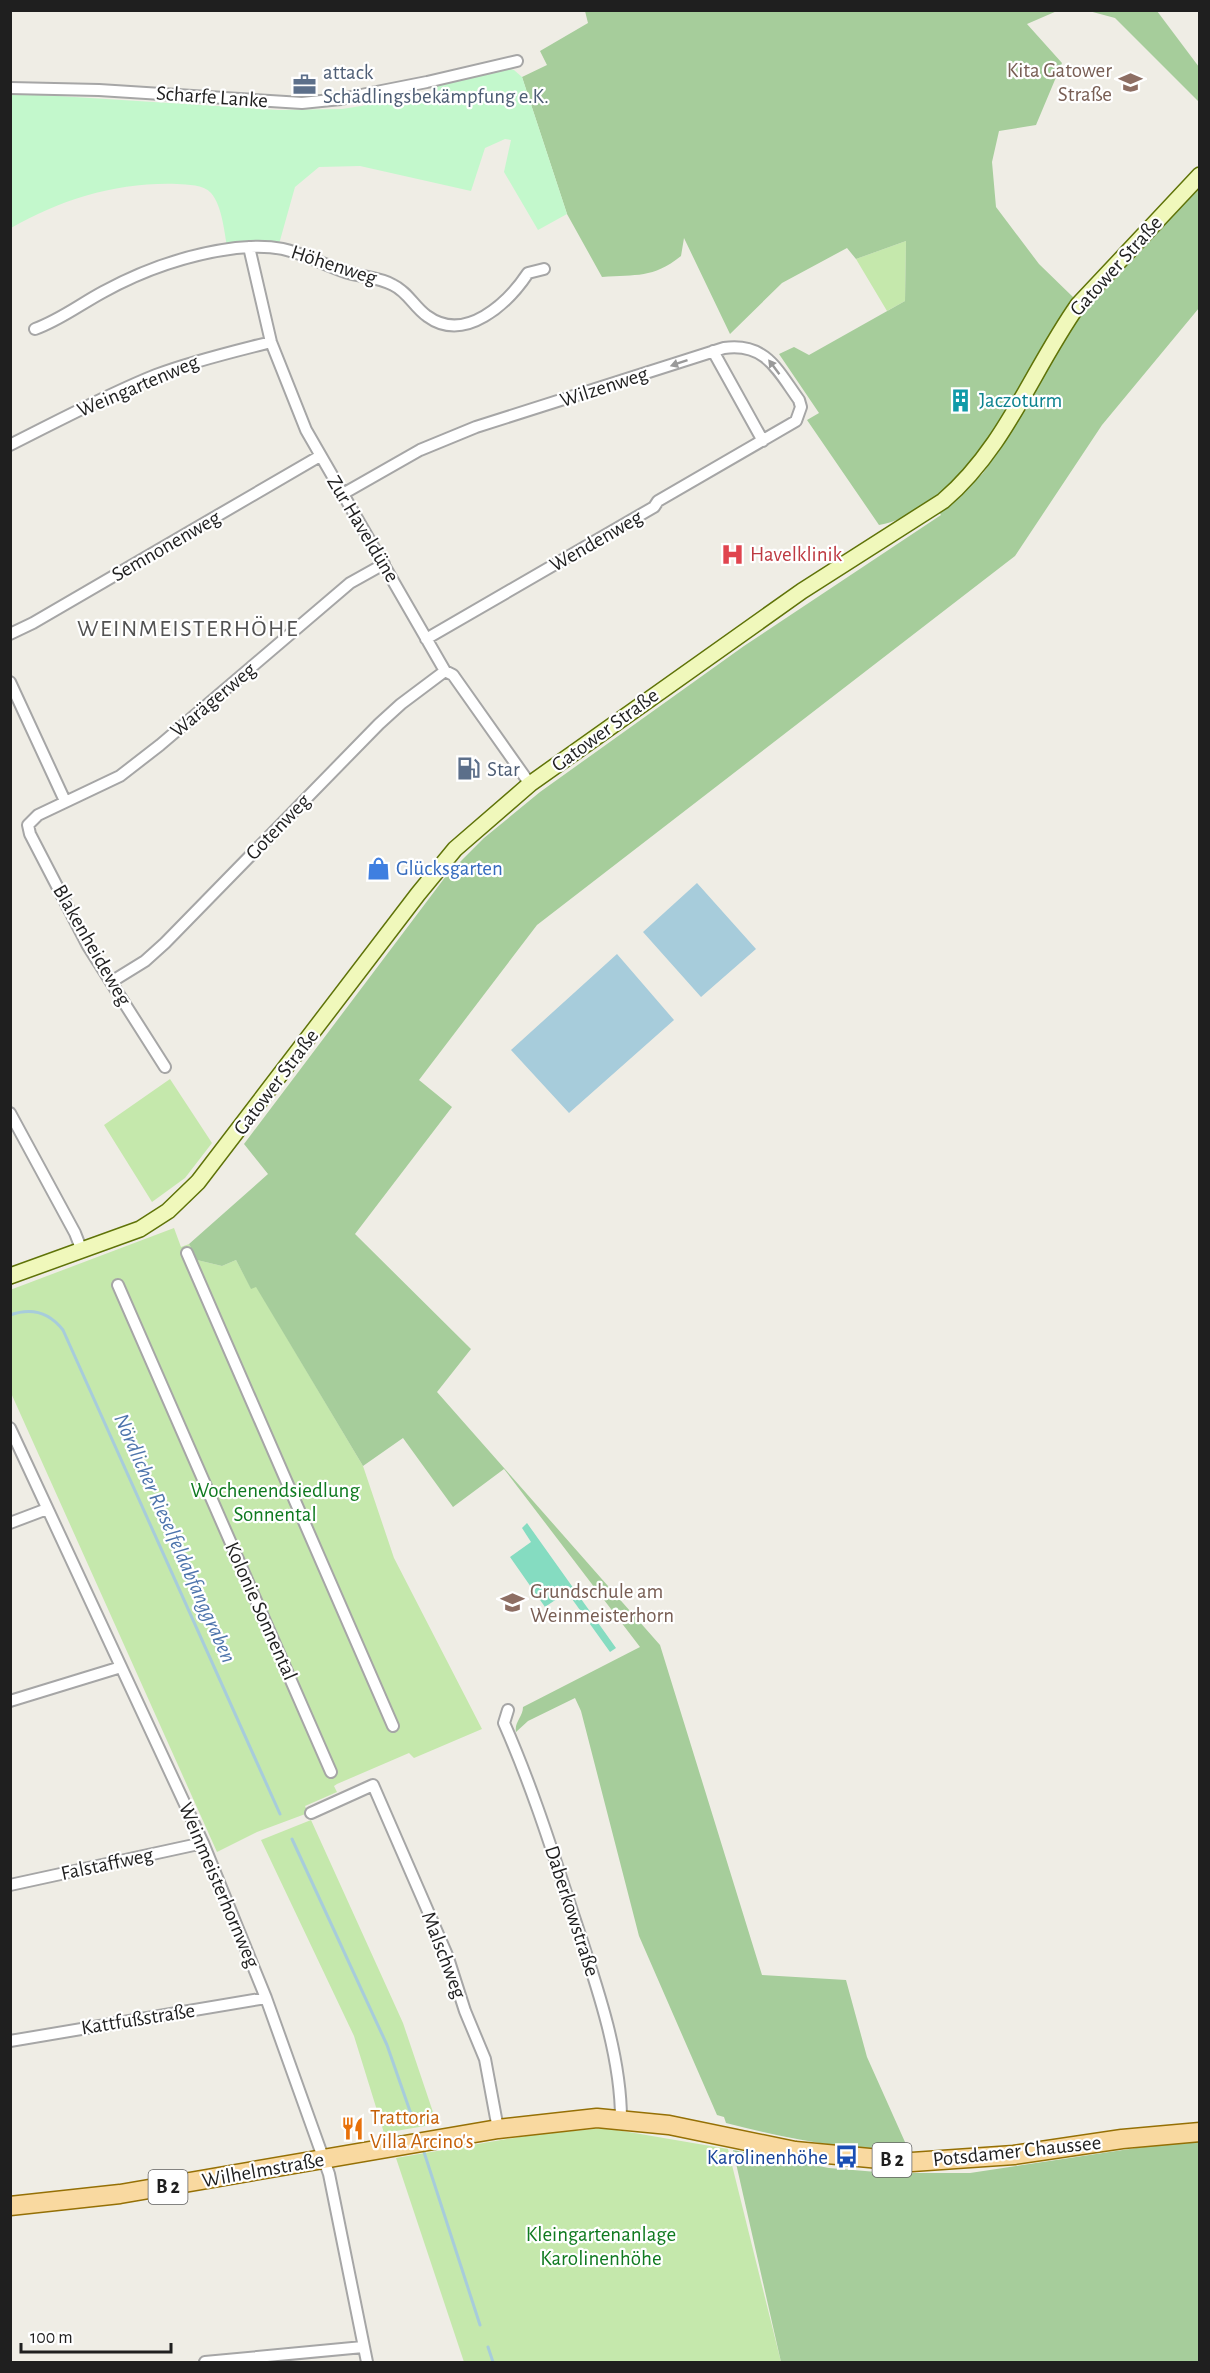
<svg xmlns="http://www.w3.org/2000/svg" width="1210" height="2373" viewBox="0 0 1210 2373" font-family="'Alegreya Sans',sans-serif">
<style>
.grass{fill:#c5e8ac}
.forest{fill:#a6cd9b}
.park{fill:#c3f8cc}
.pitch{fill:#85dcc1}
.water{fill:#a7ccdb}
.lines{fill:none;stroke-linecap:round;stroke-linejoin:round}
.stream{stroke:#a7ccdb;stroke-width:3}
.minor-casing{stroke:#a6a6a6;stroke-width:14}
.secondary-casing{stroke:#5f7308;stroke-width:18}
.primary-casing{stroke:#957005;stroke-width:21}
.minor{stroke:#fff;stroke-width:10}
.secondary{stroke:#f0f8bb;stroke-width:15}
.primary{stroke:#f9d9a0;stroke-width:18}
.oneway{fill:#9a9a9a}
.labels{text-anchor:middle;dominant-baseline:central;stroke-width:4.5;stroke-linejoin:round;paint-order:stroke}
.shield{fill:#fff;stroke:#626262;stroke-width:1.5}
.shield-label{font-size:20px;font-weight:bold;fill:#1f1f1f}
.education-label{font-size:21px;fill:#785e54;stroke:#fff;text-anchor:end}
.service-label{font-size:21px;fill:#4e5e75;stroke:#fff;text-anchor:start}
.street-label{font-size:21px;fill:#1f1f1f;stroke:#fff}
.culture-label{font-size:21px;fill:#0d838f;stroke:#fff;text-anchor:start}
.health-label{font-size:21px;fill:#be3a42;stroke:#fff;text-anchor:start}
.shop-label{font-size:21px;fill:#366cbe;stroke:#fff;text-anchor:start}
.park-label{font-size:21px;fill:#0f7a20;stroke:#fff}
.food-label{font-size:21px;fill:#c56008;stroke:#fff;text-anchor:start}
.transit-label{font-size:21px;fill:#164399;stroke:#fff;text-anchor:end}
.water-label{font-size:22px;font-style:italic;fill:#4e75ac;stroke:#fff}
.quarter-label{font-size:24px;letter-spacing:1.5px;fill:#525252;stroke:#fff}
</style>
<rect width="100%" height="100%" fill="#efede5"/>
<!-- grass -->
<path class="grass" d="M906 241 905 301 887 311 856 259Z
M170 1079 212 1143 185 1178 152 1202 104 1125Z
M174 1228 181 1247 189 1244 197 1260 222 1266 236 1260 251 1288 256 1286 363 1466 394 1558 482 1729 414 1758 409 1753 337 1784 334 1786 337 1792 305 1806 308 1813 257 1832 217 1852 11 1393 10 1290Z
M311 1820 403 2023 437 2124 384 2133 354 2036 261 1840Z
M605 2128 728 2149 781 2362H464L396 2158 531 2135Z"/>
<!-- forest -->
<path class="forest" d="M585 11H1057L1027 24 1062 63 1036 125 999 131 992 162 996 207 1039 264 1074 298C1047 343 1024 393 994 438 972 471 919 519 879 525L807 420 819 413 779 354 794 347 809 355 905 301 906 241 856 259 847 248 782 283 730 334 684 238 681 256C652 279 637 274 602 277L567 214 522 77 547 65 540 51 588 23Z
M1089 11H1157L1199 67V102L1115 18Z
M1199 187V308L1102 425 1015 556 537 925 419 1080 452 1107 355 1234 471 1349 437 1392 660 1645 762 1975 846 1980 867 2057 909 2151C846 2150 787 2139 726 2123L724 2117 717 2115 639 1936 581 1711 575 1698 528 1721 516 1732C514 1722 523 1717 523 1707L640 1647 504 1469 453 1507 403 1438 363 1466 256 1287 251 1289 236 1260 222 1266 197 1260 189 1244 268 1174 244 1144 446 876 484 838 540 792 744 646 941 515 939 512 963 493 983 473 1005 442 1054 352 1091 299Z
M1199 2142V2362H781L733 2150 829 2168 889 2173H970L1163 2144Z"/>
<!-- park -->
<path class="park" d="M510 69 514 70 522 77 567 214 538 230 504 172 511 140 505 139 485 148 471 191 360 166 319 167 295 187 279 244 227 246C224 230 222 206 211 193 203 184 188 185 177 184 118 182 62 199 11 228V93L278 110 342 109 437 94 436 85Z"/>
<!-- pitch -->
<path class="pitch" d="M527 1523 616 1648 610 1652 567 1592 545 1607 510 1557 531 1542 522 1528Z"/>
<!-- water -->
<path class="water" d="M697 883 756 949 701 997 643 932Z
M617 954 674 1020 569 1113 511 1050Z"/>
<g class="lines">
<!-- stream -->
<path class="stream" d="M10 1315C32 1307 49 1312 63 1330L280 1814
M292 1839 387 2045 411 2114
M424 2152 480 2325
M488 2347 493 2362"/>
<defs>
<path id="minor" d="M10 88 99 90 302 103 341 99 427 82 517 61
M249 247 271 342 306 430 445 671 453 675 530 784
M35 329C60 320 79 305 103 292 143 270 189 254 236 248 287 242 301 256 345 272 361 277 379 277 393 285 408 292 414 307 427 316 465 344 508 303 528 273L544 269
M713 351 763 441
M10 445C58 421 106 395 156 375 193 361 232 352 271 342
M341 495 420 450 476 427 724 348C766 342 778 371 799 400L801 407 796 421 658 501 654 507 426 639
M10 634 33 623 320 456
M10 682 65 801
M111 982 145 961 165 943 379 724 401 704 445 671
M165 1067 88 946 30 834 28 825 38 815 120 776 160 745 350 583 384 564
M10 1113 75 1233 82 1251
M187 1253 393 1726
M118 1285 331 1772
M10 1428 203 1843 266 1998 329 2174 367 2362
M10 1523 47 1509
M10 1701 121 1667
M508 1710 504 1723C531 1784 551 1847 572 1911 593 1975 621 2051 621 2119
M311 1813 373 1785 447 1955 465 2011 485 2059 498 2129
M10 1885 203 1843
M10 2041 266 1998
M205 2362 363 2347"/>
<path id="secondary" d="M10 1276 140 1229 168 1211 198 1182 418 894 455 849 530 784 802 591 943 501C1006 447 1031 372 1078 305L1200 175"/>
<path id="primary" d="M10 2206 120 2194 498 2129 597 2118 669 2125 795 2151 912 2162 1014 2155 1122 2139 1200 2132"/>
</defs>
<!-- minor casing -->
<use href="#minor" class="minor-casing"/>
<!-- secondary casing -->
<use href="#secondary" class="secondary-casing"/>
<!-- primary casing -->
<use href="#primary" class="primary-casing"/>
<!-- minor -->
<use href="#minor" class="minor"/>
<!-- secondary -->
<use href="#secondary" class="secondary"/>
<!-- primary -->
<use href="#primary" class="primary"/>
</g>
<!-- one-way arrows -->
<defs><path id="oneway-solid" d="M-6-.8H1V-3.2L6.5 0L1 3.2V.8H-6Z" transform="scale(1.5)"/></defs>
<g class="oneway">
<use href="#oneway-solid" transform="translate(679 363) rotate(161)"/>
<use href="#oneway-solid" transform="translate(774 367) rotate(-127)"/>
</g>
<!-- icons -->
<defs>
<symbol id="school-bare" viewBox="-9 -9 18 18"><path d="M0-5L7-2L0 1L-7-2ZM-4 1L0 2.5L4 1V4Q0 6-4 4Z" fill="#8d6e63" stroke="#fff" stroke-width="2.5" paint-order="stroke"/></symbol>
<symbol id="office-bare" viewBox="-9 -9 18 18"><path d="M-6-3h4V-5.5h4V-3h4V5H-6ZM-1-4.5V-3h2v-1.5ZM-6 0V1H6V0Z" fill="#5c6f8a" stroke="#fff" stroke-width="2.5" paint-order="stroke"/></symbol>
<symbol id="building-bare" viewBox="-9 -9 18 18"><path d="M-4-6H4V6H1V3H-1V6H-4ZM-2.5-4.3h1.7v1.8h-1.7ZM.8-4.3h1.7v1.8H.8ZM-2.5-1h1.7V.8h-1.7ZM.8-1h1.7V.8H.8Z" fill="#0f9aa8" stroke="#fff" stroke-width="2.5" paint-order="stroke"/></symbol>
<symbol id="hospital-bare" viewBox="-9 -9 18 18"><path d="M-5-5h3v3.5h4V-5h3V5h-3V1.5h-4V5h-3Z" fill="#e0444e" stroke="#fff" stroke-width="2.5" paint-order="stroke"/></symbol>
<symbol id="fuel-bare" viewBox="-9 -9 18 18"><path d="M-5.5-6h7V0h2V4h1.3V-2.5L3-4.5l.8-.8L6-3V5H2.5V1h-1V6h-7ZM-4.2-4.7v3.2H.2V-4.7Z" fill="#5c6f8a" stroke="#fff" stroke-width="2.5" paint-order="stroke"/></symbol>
<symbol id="shop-bare" viewBox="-9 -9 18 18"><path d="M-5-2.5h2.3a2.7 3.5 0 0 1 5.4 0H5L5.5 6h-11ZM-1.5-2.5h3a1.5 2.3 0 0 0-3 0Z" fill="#3f7fe0" stroke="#fff" stroke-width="2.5" paint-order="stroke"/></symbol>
<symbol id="restaurant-bare" viewBox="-9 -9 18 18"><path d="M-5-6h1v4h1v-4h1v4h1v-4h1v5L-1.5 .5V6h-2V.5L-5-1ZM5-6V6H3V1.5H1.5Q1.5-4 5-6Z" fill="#e8710a" stroke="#fff" stroke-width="2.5" paint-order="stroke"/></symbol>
<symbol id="bus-bare" viewBox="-9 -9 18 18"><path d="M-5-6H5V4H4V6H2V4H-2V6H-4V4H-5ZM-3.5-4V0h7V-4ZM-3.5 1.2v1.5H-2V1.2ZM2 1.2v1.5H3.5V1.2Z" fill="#1a4fb4" stroke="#fff" stroke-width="2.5" paint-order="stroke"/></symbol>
</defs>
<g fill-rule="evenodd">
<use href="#school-bare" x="1114" y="66" width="33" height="33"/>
<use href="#office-bare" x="288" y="68" width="33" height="33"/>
<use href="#building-bare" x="944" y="384" width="33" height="33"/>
<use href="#hospital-bare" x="716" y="538" width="33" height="33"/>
<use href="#fuel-bare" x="452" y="752" width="33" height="33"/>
<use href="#shop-bare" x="362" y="852" width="33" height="33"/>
<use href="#school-bare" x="496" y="1586" width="33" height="33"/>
<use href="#restaurant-bare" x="336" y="2112" width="33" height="33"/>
<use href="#bus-bare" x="830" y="2140" width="33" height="33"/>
</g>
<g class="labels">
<!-- shield labels -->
<g class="shield">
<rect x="872.5" y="2143" width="39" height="34" rx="4.5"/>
<rect x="148.5" y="2170" width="39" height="34" rx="4.5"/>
</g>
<g class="shield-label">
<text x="892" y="2160">B 2</text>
<text x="168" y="2187">B 2</text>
</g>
<!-- education labels -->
<g class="education-label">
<text x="1112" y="70">Kita Gatower<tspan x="1112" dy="24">Straße</tspan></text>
<text x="530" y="1591" text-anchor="start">Grundschule am<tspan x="530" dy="24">Weinmeisterhorn</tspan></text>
</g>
<!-- service labels -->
<g class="service-label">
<text x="323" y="72">attack<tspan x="323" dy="24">Schädlingsbekämpfung e.K.</tspan></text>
<text x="487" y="769">Star</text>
</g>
<!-- street labels -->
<g class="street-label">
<text transform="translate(212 97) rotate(4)">Scharfe Lanke</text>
<text transform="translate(334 265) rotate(18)">Höhenweg</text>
<text transform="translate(1116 266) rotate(-48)">Gatower Straße</text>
<text transform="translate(138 386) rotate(-23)">Weingartenweg</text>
<text transform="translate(604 387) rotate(-18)">Wilzenweg</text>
<text transform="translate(363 529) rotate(59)">Zur Haveldüne</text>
<text transform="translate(596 541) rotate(-30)">Wendenweg</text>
<text transform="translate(166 546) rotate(-30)">Semnonenweg</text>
<text transform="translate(213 700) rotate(-40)">Warägerweg</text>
<text transform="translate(605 730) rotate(-36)">Gatower Straße</text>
<text transform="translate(278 827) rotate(-46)">Gotenweg</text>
<text transform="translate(92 945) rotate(60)">Blakenheideweg</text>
<text transform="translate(276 1082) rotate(-53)">Gatower Straße</text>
<text transform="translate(261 1611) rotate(66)">Kolonie Sonnental</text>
<text transform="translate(107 1864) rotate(-12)">Falstaffweg</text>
<text transform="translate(219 1885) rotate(67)">Weinmeisterhornweg</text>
<text transform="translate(572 1911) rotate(72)">Daberkowstraße</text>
<text transform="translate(444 1955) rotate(69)">Malschweg</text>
<text transform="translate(138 2019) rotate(-9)">Kattfußstraße</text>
<text transform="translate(1017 2151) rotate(-6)">Potsdamer Chaussee</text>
<text transform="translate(263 2170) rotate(-10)">Wilhelmstraße</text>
</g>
<!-- culture labels -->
<g class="culture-label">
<text x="979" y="400">Jaczoturm</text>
</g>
<!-- health labels -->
<g class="health-label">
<text x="750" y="554">Havelklinik</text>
</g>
<!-- shop labels -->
<g class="shop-label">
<text x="396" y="868">Glücksgarten</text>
</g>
<!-- park labels -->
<g class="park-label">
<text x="275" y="1490">Wochenendsiedlung<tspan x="275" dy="24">Sonnental</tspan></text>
<text x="601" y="2234">Kleingartenanlage<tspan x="601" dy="24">Karolinenhöhe</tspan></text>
</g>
<!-- food labels -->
<g class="food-label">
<text x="370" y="2117">Trattoria<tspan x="370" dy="24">Villa Arcino's</tspan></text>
</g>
<!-- transit labels -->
<g class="transit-label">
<text x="828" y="2157">Karolinenhöhe</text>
</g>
<!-- water labels -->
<g class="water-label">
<text transform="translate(175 1538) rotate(66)">Nördlicher Rieselfeldabfanggraben</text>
</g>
<!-- quarter labels -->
<g class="quarter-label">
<text x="188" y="629">WEINMEISTERHÖHE</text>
</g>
</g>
<!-- border -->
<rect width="1210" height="2373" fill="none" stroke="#1f1f1f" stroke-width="24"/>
<!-- scale -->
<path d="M21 2343v9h150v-9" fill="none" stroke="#1f1f1f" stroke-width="3"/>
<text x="30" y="2343" font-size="18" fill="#1f1f1f" stroke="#ffffff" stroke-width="4.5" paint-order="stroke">100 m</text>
</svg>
